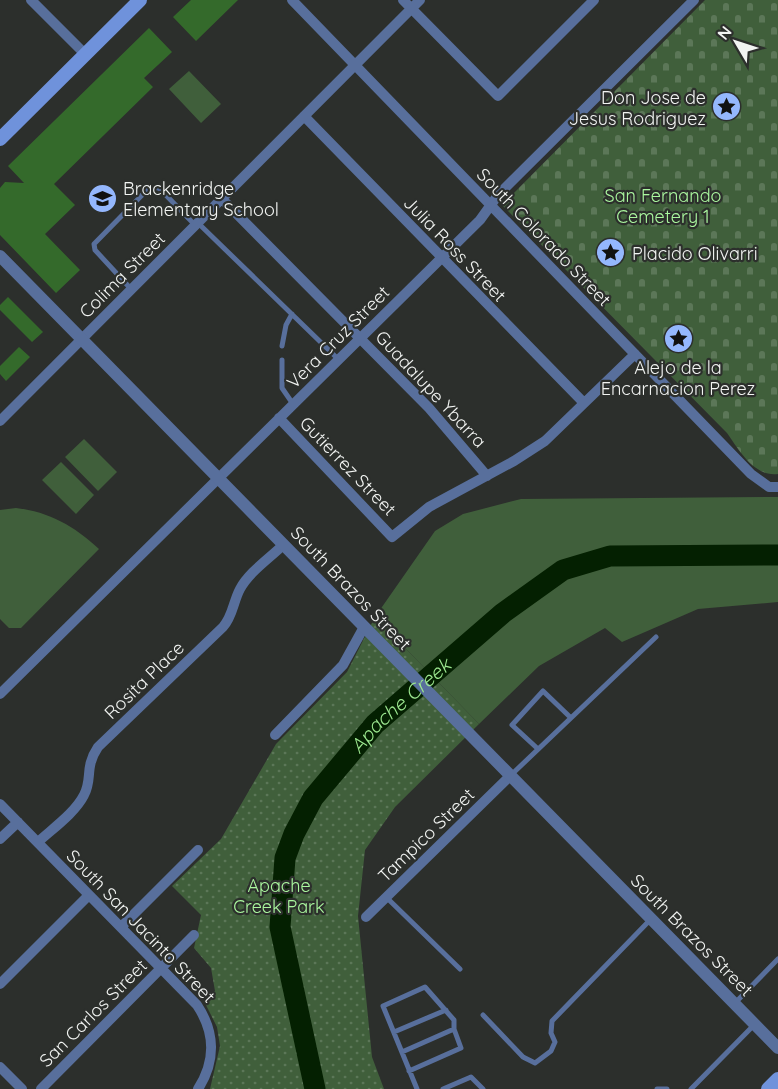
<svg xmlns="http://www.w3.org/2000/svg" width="778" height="1089" viewBox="0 0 778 1089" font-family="Quicksand,sans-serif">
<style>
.grass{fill:#405f3b}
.cemetery{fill:url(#cemetery-stones)}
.park{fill:url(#park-dots)}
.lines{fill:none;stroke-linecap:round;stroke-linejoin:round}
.river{stroke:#042001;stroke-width:21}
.building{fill:#346a2b}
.service{stroke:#586f9c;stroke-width:5}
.minor{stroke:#586f9c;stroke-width:10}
.tertiary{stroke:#586f9c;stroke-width:12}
.secondary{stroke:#6f92db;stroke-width:14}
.labels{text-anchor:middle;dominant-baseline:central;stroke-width:4.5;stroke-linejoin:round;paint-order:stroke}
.poi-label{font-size:18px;fill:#f2f4f2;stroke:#2c2f2c;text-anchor:start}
.park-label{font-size:18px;fill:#abf89f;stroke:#2c2f2c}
.street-label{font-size:18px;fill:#f2f4f2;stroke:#2c2f2c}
.water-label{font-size:20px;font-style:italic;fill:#9ce78f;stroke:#2c2f2c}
</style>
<defs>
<pattern id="cemetery-stones" width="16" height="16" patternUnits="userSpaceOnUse" patternTransform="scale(1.5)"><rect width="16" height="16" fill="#405f3b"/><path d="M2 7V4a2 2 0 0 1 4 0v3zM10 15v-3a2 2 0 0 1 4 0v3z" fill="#5c7758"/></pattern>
<pattern id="park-dots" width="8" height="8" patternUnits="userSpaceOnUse" patternTransform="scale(1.5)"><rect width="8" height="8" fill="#405f3b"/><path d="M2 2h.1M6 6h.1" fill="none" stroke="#5c7758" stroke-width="1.8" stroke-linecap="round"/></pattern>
</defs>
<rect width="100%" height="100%" fill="#2c2f2c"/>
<!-- grass -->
<path class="grass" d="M189 71 221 104 201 123 169 89Z
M84 439 117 472 98 491 65 457Z
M61 462 94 495 76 514 42 480Z
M778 497V602L698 609 622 642 605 628 539 666 479 724 375 617 435 531 463 514 521 499Z
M16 508C50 512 74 526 99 549L21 628H9L0 619V510Z"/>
<!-- cemetery -->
<path class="cemetery" d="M705 0H778V474C754 477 739 450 727 433L502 205Z"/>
<!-- park -->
<path class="park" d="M375 617 479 724 395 807 365 850 358 916 372 1057 384 1089H210L220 1046 217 1027 204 1001 215 991 211 968 194 948 201 915 172 886 221 839 276 744 347 672Z"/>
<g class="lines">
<!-- river -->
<path class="river" id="s1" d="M315 1089 280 927 285 858 294 834 313 798 375 724 503 613 563 570 610 556 778 555"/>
</g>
<!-- building -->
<path class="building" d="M191 0H238L196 41 173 17Z
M149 28 172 52 144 78 153 87 54 184 75 205 45 234 80 270 56 293 0 235V188L5 182 24 183 8 166Z
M8 297 43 332 32 342 0 310V305Z
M19 347 30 357 6 381 0 374V366Z"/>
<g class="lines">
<!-- service -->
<path class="service" d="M197 222 338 359
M131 289 95 250 94 244 149 188H159L195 225
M282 346 286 325 292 314
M282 360V388L293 404
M538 749 512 725 543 691 570 717
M510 776 656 637
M386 897 460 969
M735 1003 778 959
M483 1015 523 1057 535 1063 551 1051 555 1042 551 1033 552 1021 651 919
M394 1032 446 1010
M402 1052 454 1029
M409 1071 461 1048 454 1029V1020L425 987 383 1006 417 1089
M443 1089 471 1077 483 1089
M657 1089H667
M691 1089 755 1024"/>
<!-- minor -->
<path class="minor" d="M31 0 86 55
M292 0 751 474 769 487H778
M403 0 498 96 594 0
M304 116 584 403
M221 198 429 408 487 476
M279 418 392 537 429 507 514 461 545 441 635 354
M0 421 420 0
M0 694 480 220 498 195 694 0
M275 735 343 665 364 627
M0 804 197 1005C215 1032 216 1061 198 1089
M0 839 18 822
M38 842C52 829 75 813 84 795 93 778 84 768 98 747L223 627C233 616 233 602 240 589 249 572 270 558 283 545
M366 917 509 777
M121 927 198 850
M0 984 89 895
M0 1067 22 1089
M41 1089 194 935"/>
<!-- tertiary -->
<path class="tertiary" d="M0 256 778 1048"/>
<!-- secondary -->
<path class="secondary" d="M0 139 140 0
M768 1089 778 1079"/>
</g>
<!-- icons -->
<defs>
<symbol id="sight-disc" viewBox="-11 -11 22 22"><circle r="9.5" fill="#94b7fd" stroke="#2c2f2c"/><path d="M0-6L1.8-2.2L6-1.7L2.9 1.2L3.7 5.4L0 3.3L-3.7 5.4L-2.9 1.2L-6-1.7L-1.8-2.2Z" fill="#111"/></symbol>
<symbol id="school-disc" viewBox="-11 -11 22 22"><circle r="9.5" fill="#94b7fd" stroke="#2c2f2c"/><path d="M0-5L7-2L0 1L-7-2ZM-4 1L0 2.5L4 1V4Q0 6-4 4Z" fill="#111"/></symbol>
</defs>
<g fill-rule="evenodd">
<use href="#sight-disc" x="710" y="90" width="33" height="33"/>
<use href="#school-disc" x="86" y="182" width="33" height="33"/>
<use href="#sight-disc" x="594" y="236" width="33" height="33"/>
<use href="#sight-disc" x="662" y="322" width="33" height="33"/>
</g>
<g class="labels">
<!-- poi labels -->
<g class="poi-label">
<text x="706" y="97" text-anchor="end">Don Jose de<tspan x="706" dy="21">Jesus Rodriguez</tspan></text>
<text x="123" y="188">Brackenridge<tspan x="123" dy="21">Elementary School</tspan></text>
<text x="632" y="253">Placido Olivarri</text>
<text x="678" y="367" text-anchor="middle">Alejo de la<tspan x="678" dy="21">Encarnacion Perez</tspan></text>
</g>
<!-- park labels -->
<g class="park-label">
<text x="663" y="195">San Fernando<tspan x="663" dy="21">Cemetery 1</tspan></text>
<text x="279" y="885">Apache<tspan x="279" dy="21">Creek Park</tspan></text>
</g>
<!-- street labels -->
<g class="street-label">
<text transform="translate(544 237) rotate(46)">South Colorado Street</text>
<text transform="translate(455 249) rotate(46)">Julia Ross Street</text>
<text transform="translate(122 275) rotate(-45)">Colima Street</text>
<text transform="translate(338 337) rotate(-45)">Vera Cruz Street</text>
<text transform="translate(431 389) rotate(47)">Guadalupe Ybarra</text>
<text transform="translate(348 466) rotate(46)">Gutierrez Street</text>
<text transform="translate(351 588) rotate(46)">South Brazos Street</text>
<text transform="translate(144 680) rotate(-44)">Rosita Place</text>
<text transform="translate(426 835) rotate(-44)">Tampico Street</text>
<text transform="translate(141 926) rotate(46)">South San Jacinto Street</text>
<text transform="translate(692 935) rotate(45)">South Brazos Street</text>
<text transform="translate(93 1013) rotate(-45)">San Carlos Street</text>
</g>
<!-- water labels -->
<g class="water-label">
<text stroke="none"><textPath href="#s1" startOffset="429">Apache Creek</textPath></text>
</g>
</g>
<!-- north arrow -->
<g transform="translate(736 42) rotate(309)" stroke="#2c2f2c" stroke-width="4.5" paint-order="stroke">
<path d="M0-4.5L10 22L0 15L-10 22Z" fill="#f2f4f2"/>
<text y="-9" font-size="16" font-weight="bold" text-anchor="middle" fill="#f2f4f2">N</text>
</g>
</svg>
